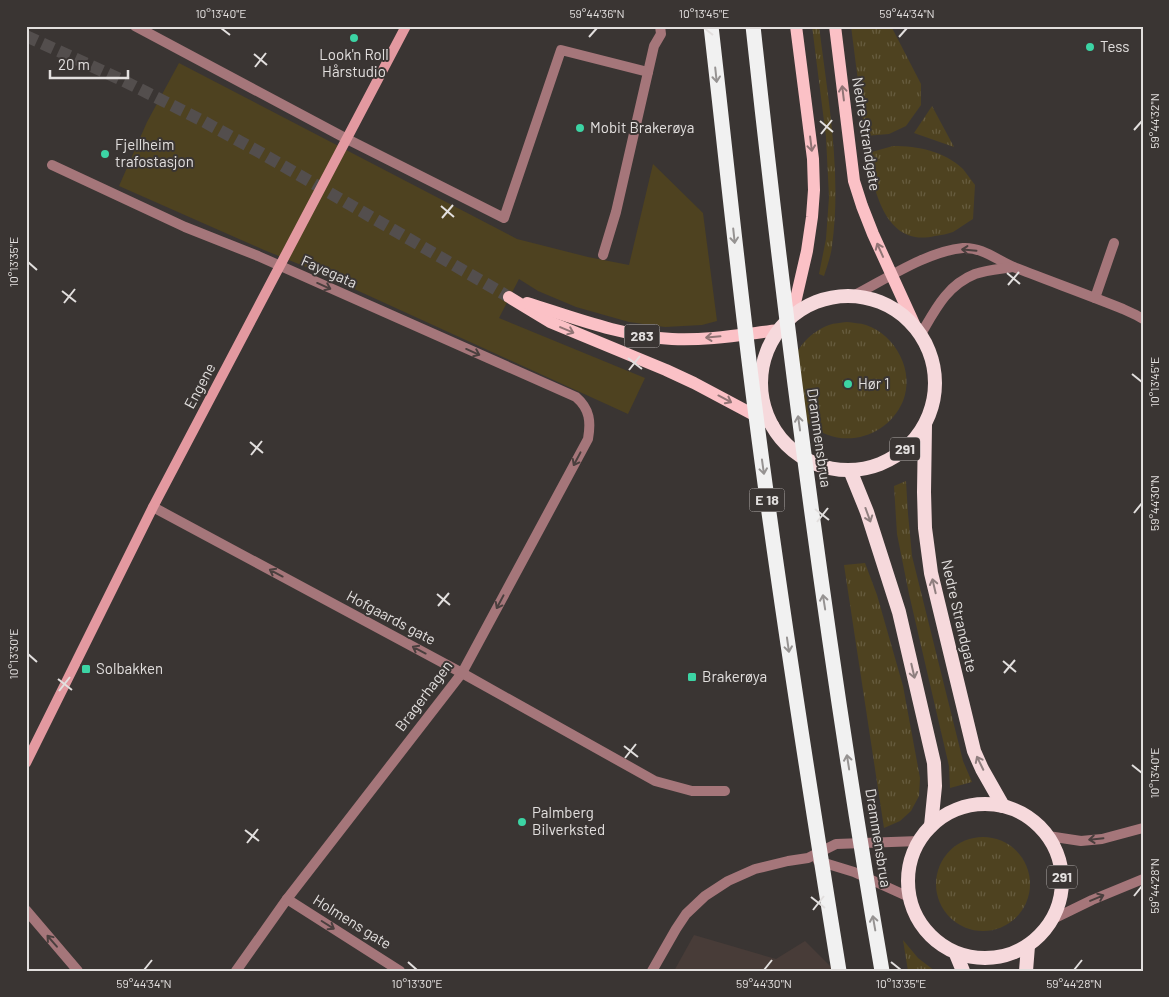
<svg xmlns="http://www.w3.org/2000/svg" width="1169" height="997" viewBox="0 0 1169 997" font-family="Barlow,sans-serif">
	<defs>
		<pattern id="grass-tufts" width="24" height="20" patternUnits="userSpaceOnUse" patternTransform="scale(1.25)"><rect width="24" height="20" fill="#4e4220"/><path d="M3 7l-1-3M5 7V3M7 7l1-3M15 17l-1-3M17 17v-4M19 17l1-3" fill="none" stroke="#675d40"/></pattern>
	</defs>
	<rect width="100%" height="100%" fill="#3a3533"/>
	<path fill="#483c38" d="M694,935L776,959L805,941L835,971H674Z"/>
	<g fill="url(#grass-tufts)">
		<path d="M812,26H819C828,99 842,173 832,246C831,256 827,266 824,276L819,274L826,239L829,197L826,137Z"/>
		<path d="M851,26H891L921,84V105L906,126L889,134L865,136Z"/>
		<path d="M932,106L954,147L914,133Z"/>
		<path d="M893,146C918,146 944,151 963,169C967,174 971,180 975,185L973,219C966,223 960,228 953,232C948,234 941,235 935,236C885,248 873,189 868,153Z"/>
		<path d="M847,322C853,323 860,323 866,325C896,335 915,372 903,401C887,439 839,451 808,423C804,419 801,402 799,395C797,388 790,372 792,366C795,348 812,331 829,325C834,323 841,323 847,322Z"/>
		<path d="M906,481L908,514L912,556L963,761L972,782L950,788L949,766L909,594L897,534L894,486Z"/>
		<path d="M865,563L877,595L903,686L920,778L919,796L911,811L900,821L884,828L844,565Z"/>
		<circle cx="983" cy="884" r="47"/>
		<path d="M903,940L918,958L935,971H908Z"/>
	</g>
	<path fill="#4e4220" d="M179,63L517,239L588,257L629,265L653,164L703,213L717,321L702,325L665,327L629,322L576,307L538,291L519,279L499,318L645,378L628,414L306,267L264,250L119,186L147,122Z"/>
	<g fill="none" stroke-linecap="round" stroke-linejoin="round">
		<path stroke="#534e4d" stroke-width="12" stroke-dasharray="12 6" stroke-linecap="butt" d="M26,36L124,81L201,120L261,153L509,297"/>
		<g stroke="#a5767a" stroke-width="10">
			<path d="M347,139L504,218L561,50L648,72"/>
			<path d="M603,255L616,212L654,46L661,34L660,26"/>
			<path d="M1095,298L1114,243"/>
		</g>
		<g stroke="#a5767a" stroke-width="10">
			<path d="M135,26L347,139"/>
			<path d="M52,165L185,227L258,256L576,397C590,409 591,422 588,439L462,673L287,899L236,971"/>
			<path d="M855,295C886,279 928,251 963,248C983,247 998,261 1016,268C1052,282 1088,295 1123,309L1136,315L1143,319"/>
			<path d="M921,334C935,310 947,285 975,274C987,270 1001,269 1013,267"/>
			<path d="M153,507L462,673L655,781L692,791H725"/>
			<path d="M287,899L400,971"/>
			<path d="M26,910L78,971"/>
		</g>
		<g stroke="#a5767a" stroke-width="10">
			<path d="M1048,836L1081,841L1102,839L1143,828"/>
			<path d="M818,861L854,872L909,897"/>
			<path d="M1053,919L1092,900L1143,879"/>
			<path d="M652,971L676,929L686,914L705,896L728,881L755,869L788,861L808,858L836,844L919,841"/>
		</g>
		<path stroke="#e399a0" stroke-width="10" d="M26,763L153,507L406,26"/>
		<g stroke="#fbc1c6" stroke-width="12">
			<path d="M835,26L854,181L862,206L873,234L915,326"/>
			<path d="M509,297L550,322L666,370L694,383L773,425"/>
			<path d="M527,303C575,318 621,336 672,339C706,341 745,334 779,330"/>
			<path d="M792,316L807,251L812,217L814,190L813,159L796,26"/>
		</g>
		<g stroke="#f6d9dc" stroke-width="14">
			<circle cx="848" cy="383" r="87"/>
			<path d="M925,425L924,492L925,528L931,573L974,751L982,769L1003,806"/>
			<path d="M850,470L867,512L899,612L934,763L935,786L931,826"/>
			<circle cx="985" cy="881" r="77"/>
			<path d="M956,954L963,971"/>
			<path d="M1026,971L1028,946"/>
		</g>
		<g stroke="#f1f1f1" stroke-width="15">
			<path d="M711,26C726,156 739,287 756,416C780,602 809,786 839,971"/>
			<path d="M753,26C787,342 828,658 882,971"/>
		</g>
	</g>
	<defs><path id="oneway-shaft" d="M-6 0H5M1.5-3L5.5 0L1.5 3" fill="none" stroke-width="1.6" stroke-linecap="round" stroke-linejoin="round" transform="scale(1.25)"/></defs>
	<g stroke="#969392">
		<use href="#oneway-shaft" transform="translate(716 75) rotate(84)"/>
		<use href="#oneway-shaft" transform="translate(734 236) rotate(84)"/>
		<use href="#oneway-shaft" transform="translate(799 423) rotate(-98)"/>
		<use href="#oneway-shaft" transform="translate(763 467) rotate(82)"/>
		<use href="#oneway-shaft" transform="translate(824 602) rotate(-99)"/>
		<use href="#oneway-shaft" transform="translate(788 645) rotate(82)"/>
		<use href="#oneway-shaft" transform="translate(848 762) rotate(-99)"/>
		<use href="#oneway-shaft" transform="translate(874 923) rotate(-100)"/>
	</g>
	<g stroke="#917475">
		<use href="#oneway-shaft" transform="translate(843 93) rotate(-97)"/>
		<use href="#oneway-shaft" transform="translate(811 144) rotate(83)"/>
		<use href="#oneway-shaft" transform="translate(880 250) rotate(-114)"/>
		<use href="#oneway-shaft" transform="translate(567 330) rotate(23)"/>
		<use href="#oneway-shaft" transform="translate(713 337) rotate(175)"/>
		<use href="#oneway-shaft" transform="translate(725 399) rotate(28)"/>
	</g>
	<g stroke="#4a3f3e">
		<use href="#oneway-shaft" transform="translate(969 250) rotate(-175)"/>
		<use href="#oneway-shaft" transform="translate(324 286) rotate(24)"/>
		<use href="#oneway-shaft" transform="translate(473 352) rotate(24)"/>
		<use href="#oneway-shaft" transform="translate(577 459) rotate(118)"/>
		<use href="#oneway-shaft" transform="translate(276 573) rotate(-152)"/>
		<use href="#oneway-shaft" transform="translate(500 602) rotate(118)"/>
		<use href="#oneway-shaft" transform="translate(419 650) rotate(-152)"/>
		<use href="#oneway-shaft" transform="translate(1096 839) rotate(174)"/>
		<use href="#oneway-shaft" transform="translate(1097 898) rotate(-23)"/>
		<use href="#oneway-shaft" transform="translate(328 925) rotate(32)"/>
		<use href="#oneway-shaft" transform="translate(52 941) rotate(-131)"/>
	</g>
	<g stroke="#8f7f7f">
		<use href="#oneway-shaft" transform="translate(868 515) rotate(70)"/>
		<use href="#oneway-shaft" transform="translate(934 586) rotate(-103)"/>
		<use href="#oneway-shaft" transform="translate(913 671) rotate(77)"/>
		<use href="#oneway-shaft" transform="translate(980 763) rotate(-116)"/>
	</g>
	<path fill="none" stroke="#e2dfde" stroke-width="2" d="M221,28L230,35M704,28L713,35M589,37L597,28M899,37L907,28M254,54L267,65M255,67L266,53M820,121L833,132M1134,130L1142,121M821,134L832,120M441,206L454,217M442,218L453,205M28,262L37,270M1007,273L1020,284M1008,285L1019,272M62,291L76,302M64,303L75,289M628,358L642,369M629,370L640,356M1132,374L1142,382M250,442L263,453M251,455L262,441M815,509L829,520M1134,513L1142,503M817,522L828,508M437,594L450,605M438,606L449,593M28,654L37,662M1003,661L1016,672M1004,673L1015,660M58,679L72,690M59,691L70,677M624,746L638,757M625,758L636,744M1132,765L1142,773M245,830L259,841M247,843L258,829M1134,896L1142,886M811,897L825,908M813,910L824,896M408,962L417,970M891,962L901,970M144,970L152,960M764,970L772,960M1074,970L1082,960"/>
	<g fill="#3cd4a4" stroke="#3a3533" stroke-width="2">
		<circle cx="354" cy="38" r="5"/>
		<circle cx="1090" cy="47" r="5"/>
		<circle cx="580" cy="128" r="5"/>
		<circle cx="105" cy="154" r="5"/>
		<circle cx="848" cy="384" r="5"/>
		<rect x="81" y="664" width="10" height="10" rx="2.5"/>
		<rect x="687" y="672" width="10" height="10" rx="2.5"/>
		<circle cx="522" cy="822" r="5"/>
	</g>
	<g text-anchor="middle" stroke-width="4" stroke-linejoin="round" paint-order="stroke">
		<g fill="#3a3533" stroke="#b0acab" stroke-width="1">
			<rect x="624.5" y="324.5" width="35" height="23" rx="4"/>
			<rect x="890" y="437.5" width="30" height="23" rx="4"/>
			<rect x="749.5" y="488.5" width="35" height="23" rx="4"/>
			<rect x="1047" y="865.5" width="30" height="23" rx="4"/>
		</g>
		<g font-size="14" font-weight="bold" fill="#e2dfde">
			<text x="642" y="341">283</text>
			<text x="905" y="454">291</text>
			<text x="767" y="505">E 18</text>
			<text x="1062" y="882">291</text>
		</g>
		<g font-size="15" fill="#e2dfde" stroke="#3a3533" text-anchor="start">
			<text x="1100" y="52">Tess</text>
			<text x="354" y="60" text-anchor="middle">Look'n Roll<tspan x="354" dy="17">Hårstudio</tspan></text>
			<text x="590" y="133">Mobit Brakerøya</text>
			<text x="115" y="150">Fjellheim<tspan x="115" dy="17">trafostasjon</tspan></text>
			<text x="858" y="389">Hør 1</text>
			<text x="96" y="674">Solbakken</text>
			<text x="702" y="682">Brakerøya</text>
			<text x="532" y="818">Palmberg<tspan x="532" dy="17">Bilverksted</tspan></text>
		</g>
		<g font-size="15" fill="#e2dfde" stroke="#3a3533">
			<text transform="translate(866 134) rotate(81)" y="5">Nedre Strandgate</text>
			<text transform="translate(329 272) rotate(24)" y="5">Fayegata</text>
			<text transform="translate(200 386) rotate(-62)" y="5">Engene</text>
			<text transform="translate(819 438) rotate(82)" y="5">Drammensbrua</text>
			<text transform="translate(959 616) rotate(77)" y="5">Nedre Strandgate</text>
			<text transform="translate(391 618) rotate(28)" y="5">Hofgaards gate</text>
			<text transform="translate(424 696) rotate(-53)" y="5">Bragerhagen</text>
			<text transform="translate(878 838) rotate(81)" y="5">Drammensbrua</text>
			<text transform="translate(352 922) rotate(32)" y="5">Holmens gate</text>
		</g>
	</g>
	<rect width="1169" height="997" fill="none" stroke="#3a3533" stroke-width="55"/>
	<path d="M50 70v8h78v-8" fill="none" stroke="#e2dfde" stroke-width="2.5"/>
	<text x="58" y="70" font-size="15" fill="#e2dfde" stroke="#3a3533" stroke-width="4" paint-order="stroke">20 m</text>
	<rect x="28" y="28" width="1114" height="942" fill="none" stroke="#e2dfde" stroke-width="2"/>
	<g font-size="12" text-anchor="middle" fill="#e2dfde">
		<text x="221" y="18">10°13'40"E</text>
		<text x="597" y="18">59°44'36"N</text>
		<text x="704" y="18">10°13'45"E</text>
		<text x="907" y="18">59°44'34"N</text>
		<text transform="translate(1155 121) rotate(-90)" y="4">59°44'32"N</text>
		<text transform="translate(14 262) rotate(-90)" y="4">10°13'35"E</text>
		<text transform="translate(1155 382) rotate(-90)" y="4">10°13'45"E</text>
		<text transform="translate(1155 503) rotate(-90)" y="4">59°44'30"N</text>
		<text transform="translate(14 654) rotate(-90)" y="4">10°13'30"E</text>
		<text transform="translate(1155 773) rotate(-90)" y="4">10°13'40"E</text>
		<text transform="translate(1155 886) rotate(-90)" y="4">59°44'28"N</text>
		<text x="144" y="988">59°44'34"N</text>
		<text x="417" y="988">10°13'30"E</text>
		<text x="764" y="988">59°44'30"N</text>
		<text x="901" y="988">10°13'35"E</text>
		<text x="1074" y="988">59°44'28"N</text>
	</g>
</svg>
